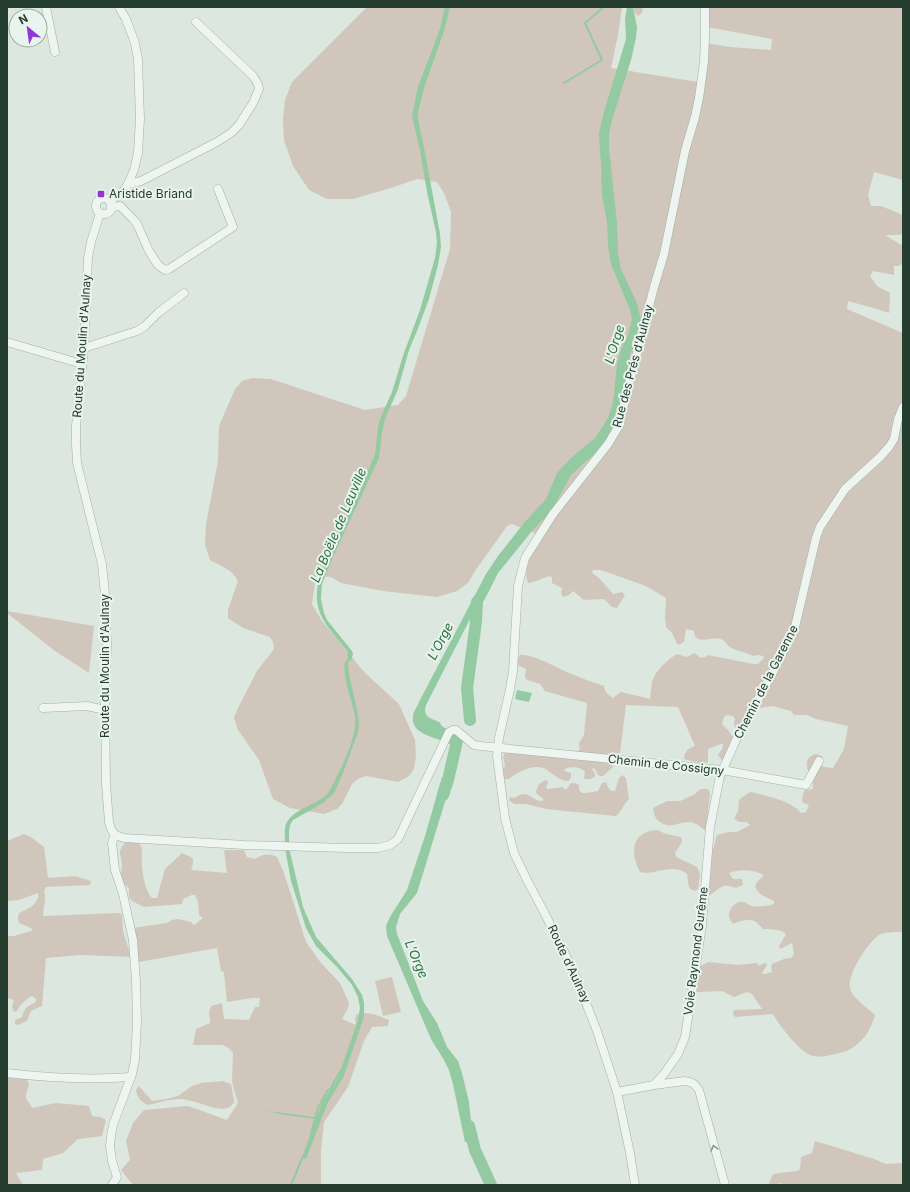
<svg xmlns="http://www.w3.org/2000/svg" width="910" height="1192" viewBox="0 0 910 1192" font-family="Inter,sans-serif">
	<rect width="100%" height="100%" fill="#dbe7df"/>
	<g fill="#d1c6bc">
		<path d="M367,7H622L618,35L611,68L704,83L707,43L729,47L771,50L772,39L707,27L706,7H903V180L874,172L868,195L871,206H881L903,215V234L899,235H885L903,246V263L899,266H894V275L873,271L870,276L877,286L890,293L889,313L870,307L848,301L847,309L903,333V932C897,932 887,932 881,934C869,940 847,974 850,988C852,998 868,1008 875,1015C872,1027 865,1039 855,1046C849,1052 834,1054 826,1056C820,1057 813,1057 808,1054C796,1047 779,1025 773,1014L735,1017L733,1014L734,1010L762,1009L752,994L747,992L734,997L722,991L697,992V971L699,967L708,962L738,965L757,963L759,966L764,963L767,964C766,968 763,970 762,974H765L772,972L771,967L772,964L784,959L791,958L794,954L792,943L780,949L779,946L786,934C780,929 770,929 763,929C761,927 759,924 756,922C749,918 740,921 733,924C732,922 729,919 729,916C728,910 734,903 740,902C745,901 747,905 752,906C758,907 768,906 774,904V901C766,897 759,896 755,886L757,882L764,875C753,869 741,869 729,873L733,879H742L743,885L736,888C722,882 719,889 709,896L708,894L710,860L717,835L728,832H737L750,825L747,822H740L734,819L738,811L739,800L748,793L752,792C768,797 790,800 801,813L806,812L809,805L802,802L803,794L805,790L813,789C813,787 813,785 813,783C811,775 800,761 813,755C816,754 819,755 822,756V766L824,767L833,768L844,749L848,726L816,719L807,715H794L791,711L772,706L760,708L753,707L737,731L735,728L734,722L735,719L733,716L726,715L723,719L722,724L729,731L733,738L726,756L722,760L718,755L722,749L723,744H721L708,749V762L703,764L684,759C685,751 687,749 695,746L678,707L626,705L620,753L616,764L603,776H600L598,775L596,771L594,768L592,769L595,774V777L590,779H585L584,777L585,772C581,767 571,766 565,769L564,771L571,773V777L569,781C560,781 554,775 547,770C535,762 518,772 509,779H505L501,776V772L505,766L503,757L505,753L508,751L577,752L580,749L579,743L584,735L587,703L545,691L540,684L527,680L525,677L526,669L519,666L517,661L520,655C535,654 554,667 569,673C581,678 592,682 604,686C605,692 608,695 613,698L621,692L650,699C651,693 651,687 652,682C655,671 667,660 677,654L687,657L694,653L701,658L705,657L708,655L753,664H758C760,661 762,661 764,658L763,656L758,655L753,656C746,652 735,651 730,647C726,644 725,640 720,639C712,637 702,643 695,637L694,631L686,629L684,642L678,645L672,633L666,627L665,618L666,598L646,586L601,570H593L592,573L598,577L613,594L622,592L625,595L617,608L612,607L604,599L584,600L573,591L569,595L563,597L561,593L562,588L552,583V578L550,576C542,578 536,582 528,583C522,569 534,548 540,535L512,524L507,526L475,571L468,583L457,591L437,597L383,591L341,583L331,577L316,576L312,604L322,621L365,673L399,704L415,740L416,756L414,769L408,777L398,782L366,776L358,779L352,784L342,804L337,809L324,814L290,808L273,799L259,760L238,730L234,718L238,708L257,671L274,649L273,642L270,637L243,628L228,618V610L238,581C233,570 221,566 210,560L205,545L206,524L218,461L219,426L235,389L242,381L253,378L271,379L365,410L398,405L406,396L450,249L451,212L444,193L437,182L417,179L391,188L353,199H327L309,190L293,166L284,140L283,120L285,100L292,82Z"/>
		<path d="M633,7H643L642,13L638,16L635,13Z"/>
		<path d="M7,611L94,626L89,673L55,651L7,613Z"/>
		<path d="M622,775L626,778L629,799C623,805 622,811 616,816L546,809L526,804H514L509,800L510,797L514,798C517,797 520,794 524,794C530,794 535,802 543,801V799L536,793C537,786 540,781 547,780L548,783L546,787L548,789L562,787L566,790L571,783H575L579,785V790L582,793H586L598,791L602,783L606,782L609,789L612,791H615L619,778Z"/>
		<path d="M701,789H708L710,793L708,812L713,819L707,832C702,828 697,823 690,822C679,821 670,830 660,822C655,819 654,814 653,808L667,801H680L695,794Z"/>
		<path d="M657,830L666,834L681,837L682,842L675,853L676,857L697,867L699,871L700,875L698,889L695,891L690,889L688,883L687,874C672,862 655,876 640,872C630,852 631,832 657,830Z"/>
		<path d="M24,834L31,837L44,847L48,878L75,876L91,881L90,885L46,887C43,892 45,893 45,898C45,904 43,910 43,916L118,913L122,914L123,931L131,957L81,955L46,958L42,1006L31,1011L27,1021L18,1025L15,1024V1020L22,1017C24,1009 27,1005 35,1003L36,999L32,996C27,998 19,1006 17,1011L14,1012L12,1007L14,1000L7,998V936H14L31,931L33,929L19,923C15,911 23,912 31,907C34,905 37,900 38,897V893L19,900L7,901V841Z"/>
		<path d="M127,841L138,842L142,848C141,862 142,887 152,898H157L165,869L182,853L189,856L193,859V864L191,870L227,873L224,850H244L247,857L255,859C263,854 269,853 277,857L284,873L306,942L321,963L340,983L349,1003L348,1008L342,1019L356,1025L355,1019L357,1014C368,1011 379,1016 389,1020L388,1026L372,1027L364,1041L348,1087L324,1122L321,1150V1185H133L121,1170L130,1160L126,1141L133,1123L144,1110L188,1106L227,1120L238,1103L232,1082L233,1053L230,1049L223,1045H193L196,1029L210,1023V1020L209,1013L211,1006L222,1003L224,1019L249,1020L255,1007H259L260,998H252L227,1002L224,972L221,971L217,948L139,962L132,928L167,923L172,920L178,919L191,922L194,925L203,918L199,915L198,902L195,895H192L183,899L182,904L144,907L132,901L129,897V889L121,880C121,875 121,871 122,866C122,854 115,853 127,841Z"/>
		<path d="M392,977L401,1012L383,1016L375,981Z"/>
		<path d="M7,1078L26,1079L29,1083C29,1088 26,1092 26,1096C26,1101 31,1104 32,1108L56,1103L89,1106L92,1116L100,1117L106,1120L102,1136L78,1139L63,1153L43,1159L42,1170L16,1173L23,1185H8L7,1183Z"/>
		<path d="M223,1081L231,1084L234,1101C233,1103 232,1105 231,1106C220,1115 193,1098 179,1099C169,1099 158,1103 148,1105C142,1103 137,1097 136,1090L139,1086L152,1101L166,1099L178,1096L192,1086L201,1083Z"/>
		<path d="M815,1141L874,1159L886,1164L903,1163V1185H781V1183L771,1185L769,1183L773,1174L797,1171L800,1169L801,1157L812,1153Z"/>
	</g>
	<g fill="#93caa1">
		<path d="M445,7H450L444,31L424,88L418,112V119L425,153L440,234L441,247L438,265L429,299L417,331L409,350L398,389L385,419L382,433L379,458L333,557L322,584L321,599L324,613L327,620L352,651L353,654L351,661L347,656L348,652C328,627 309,612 320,576L375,455L378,427L380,419L392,392L404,353L420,310L435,258L437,243L436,232L427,192L420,150L412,116L418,87L440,29Z"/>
		<path d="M627,7H633L637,27L636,38L631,60L612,120L609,133V148L617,223L618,253L621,269L637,303L641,320V327L637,343L632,350L630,354L629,370L617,422L602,447L571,475L552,510L532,531L498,573L487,595L478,611L470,619L426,705C422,718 431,718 441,723L440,724L448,732L443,741C432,737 411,733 413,717C413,712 417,707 419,702L486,574L498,556L524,523L546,499L557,473L572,457L596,437L608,418L612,406L614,394L617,363L621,349L628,335L632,319L630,310L611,264L608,245L607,222L602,196L601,173L602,174L600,151L599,133L604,112L626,39L625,19Z"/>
		<path d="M345,661L348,665L349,674L358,715L359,723L358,732L343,773L334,793L323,803L293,820L290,825L289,831V843H285C285,837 284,829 286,824C293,808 319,805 329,792C339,772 358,738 355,716C352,698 342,679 345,661Z"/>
		<path d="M517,690L532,693L529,702L515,699Z"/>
		<path d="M442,777L451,782L417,893L400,914L396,927L397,934L423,1001L437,1023L447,1047L458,1061L462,1073L469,1102L473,1141L465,1142L453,1084L449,1070L444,1060L431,1039L387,936L386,926L390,917L407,890L425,836Z"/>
		<path d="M285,848H289L303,907L316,937L352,979L362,995L364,1003V1017L343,1078L328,1102L306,1159H305L302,1157L303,1155L316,1119L285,1115L132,1081L268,1111L313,1117L317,1116L323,1100L336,1082L340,1072L358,1020L360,1008L358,997L352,985L337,967L316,946L306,928L291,881Z"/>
	</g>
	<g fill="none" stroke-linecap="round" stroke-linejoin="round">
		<g stroke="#93caa1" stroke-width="2">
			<path d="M564,83L602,60L585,23L604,7"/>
			<path d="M346,665L350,656"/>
			<path d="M311,1133L318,1108L327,1091L331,1088L335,1080L341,1070"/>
			<path d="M291,1185L303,1156"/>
		</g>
		<g stroke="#93caa1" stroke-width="12">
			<path d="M470,720L467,688L476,622L477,602"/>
			<path d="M436,730L457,741L448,780L443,795"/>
			<path d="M469,1126L475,1150L491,1185"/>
		</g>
		<defs>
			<g id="minor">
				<path d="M46,7L55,52"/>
				<path d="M128,184L141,181L217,142L231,133L239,125L253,103L259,89L258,84L253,76L196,22"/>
				<circle cx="104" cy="206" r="8"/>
				<path d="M109,201L122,193L128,184L134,170L138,153L140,119L138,59L135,43L126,19L119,7"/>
				<path d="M111,207L120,206L133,219L137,224L149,251L158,265L165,270L169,269L233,227L218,189"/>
				<path d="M100,213L91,242L88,258L84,348L76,426V444L77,463L102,564L105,594L107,646L105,701L106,784L109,822L111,829L115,835L124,838L245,845L347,848H378L390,845L398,839L449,732L453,730H456L474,745L481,746L722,770L806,785L819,761"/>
				<path d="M7,342L82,364"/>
				<path d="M84,348L137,331L145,326L158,313L184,293"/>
				<path d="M43,708L87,706L105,710"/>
				<path d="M7,1073C48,1078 90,1080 131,1077"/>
				<path d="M654,1085L685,1081C692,1082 695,1084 699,1090L725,1185"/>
				<path d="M617,1092L654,1085L664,1074L678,1054L685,1037L702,925L710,827L720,776L736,740L774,670L795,627L816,538L820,527L845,489L880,457L889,447L894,439L898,419L903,407"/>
				<path d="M112,1185L117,1177L112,1161L110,1146L111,1136L113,1125L132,1074L135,1060L137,1022L136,981L133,940L123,894L115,870L112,843L115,835"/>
				<path d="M635,1185L630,1153L617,1092L597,1031L573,970L545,914L527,880L514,853L505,818L497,756L499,738L510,689L513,671L518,586L525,558L553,514L608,444L620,424L621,418L629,384L654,287L664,254L685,151L695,117L699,98L704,62L705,38V7"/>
			</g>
		</defs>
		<use href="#minor" stroke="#a0b1a6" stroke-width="9"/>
		<use href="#minor" stroke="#eef5f1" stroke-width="8"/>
	</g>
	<defs><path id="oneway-chevron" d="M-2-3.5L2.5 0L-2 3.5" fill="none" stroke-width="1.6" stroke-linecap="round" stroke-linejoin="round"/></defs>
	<use stroke="#899990" href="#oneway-chevron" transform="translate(714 1148) rotate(-106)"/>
	<rect fill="#9436d5" stroke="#eaf4ee" stroke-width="1.5" x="97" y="190" width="8" height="8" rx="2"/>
	<g text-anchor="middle" stroke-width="4" stroke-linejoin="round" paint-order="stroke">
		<g font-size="12" fill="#243d2e" stroke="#eaf4ee" text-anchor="start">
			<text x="109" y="198">Aristide Briand</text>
		</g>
		<g font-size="12" fill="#243d2e" stroke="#eaf4ee">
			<text transform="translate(82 346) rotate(-86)" y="4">Route du Moulin d'Aulnay</text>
			<text transform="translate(633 366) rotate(-75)" y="4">Rue des Prés d'Aulnay</text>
			<text transform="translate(105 666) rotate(-90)" y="4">Route du Moulin d'Aulnay</text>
			<text transform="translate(766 682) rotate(-63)" y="4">Chemin de la Garenne</text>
			<text transform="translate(666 765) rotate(6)" y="4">Chemin de Cossigny</text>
			<text transform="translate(696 951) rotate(-83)" y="4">Voie Raymond Gurême</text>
			<text transform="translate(569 964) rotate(65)" y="4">Route d'Aulnay</text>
		</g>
		<g font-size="13" font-style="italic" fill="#2d7341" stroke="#eaf4ee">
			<text transform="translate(614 344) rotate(-73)" y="5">L'Orge</text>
			<text transform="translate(338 525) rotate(-67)" y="5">La Boële de Leuville</text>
			<text transform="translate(440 641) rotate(-62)" y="5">L'Orge</text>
			<text transform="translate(417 959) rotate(67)" y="5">L'Orge</text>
		</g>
	</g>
	<rect width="910" height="1192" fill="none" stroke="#243d2e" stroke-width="16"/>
	<g transform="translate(28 28) rotate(331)"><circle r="19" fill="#eaf4ee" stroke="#9baba1"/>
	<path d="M0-3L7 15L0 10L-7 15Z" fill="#9436d5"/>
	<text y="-6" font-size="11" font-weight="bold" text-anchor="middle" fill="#243d2e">N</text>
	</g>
</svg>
